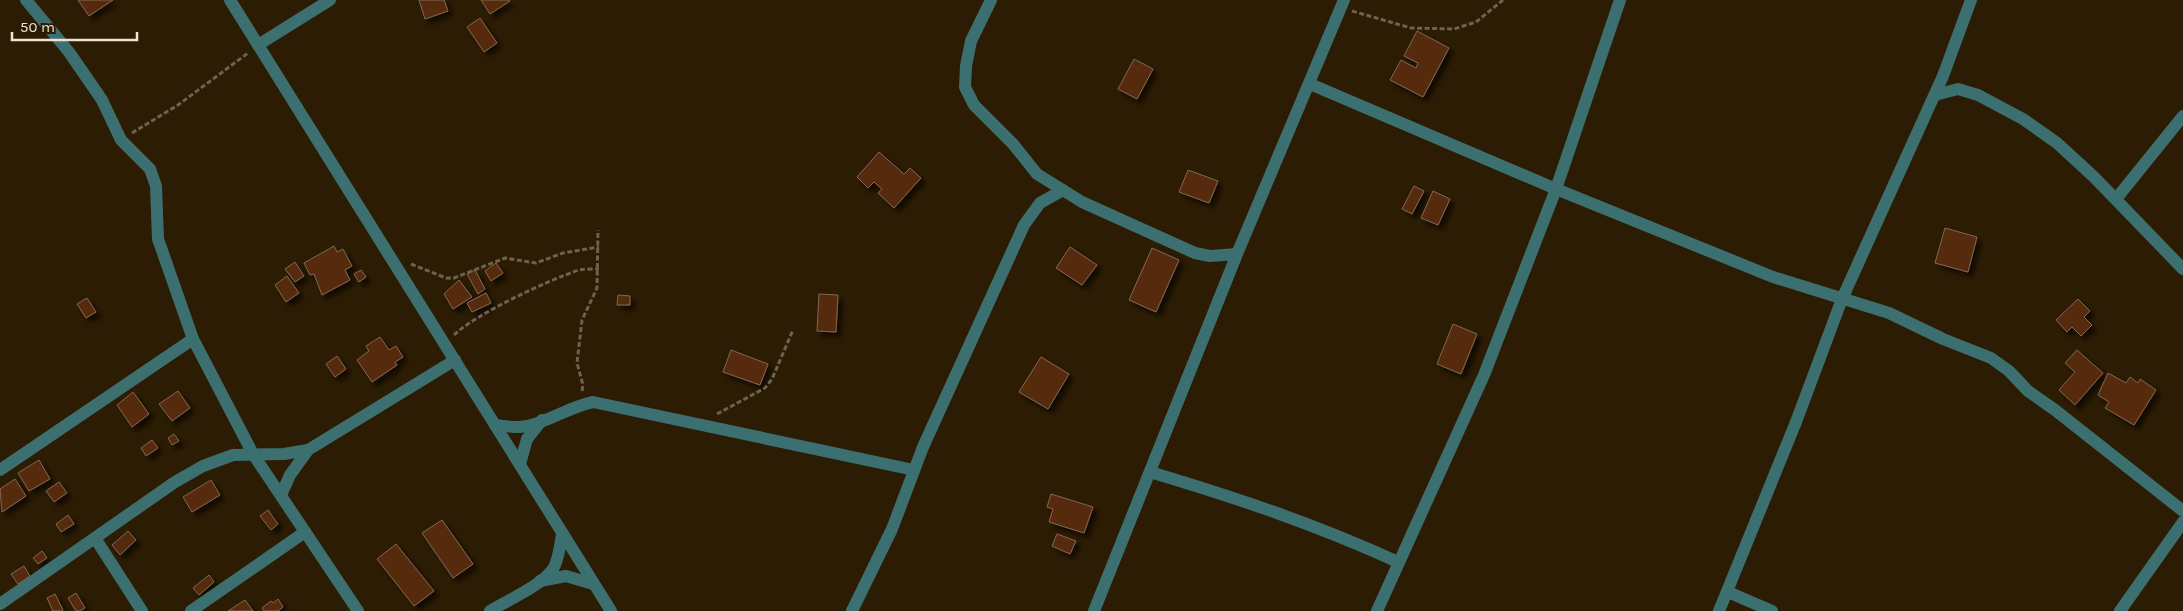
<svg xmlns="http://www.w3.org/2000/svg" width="2183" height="611" viewBox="0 0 2183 611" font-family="Karla,sans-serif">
	<defs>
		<filter id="shadow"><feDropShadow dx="4.5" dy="4.5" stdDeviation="2.5" flood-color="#0009"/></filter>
	</defs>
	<rect width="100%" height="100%" fill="#2c1c03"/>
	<g fill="#562b0d" stroke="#836654" filter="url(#shadow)">
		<path d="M78,0H113L89,16Z"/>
		<path d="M419,0H444L448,11L425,19Z"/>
		<path d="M481,0H509L510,1L490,14Z"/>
		<path d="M480,18L497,43L484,52L467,27Z"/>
		<path d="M1417,31L1449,48L1423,97L1390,80L1401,60L1416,68L1418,63L1404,56Z"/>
		<path d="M1134,59L1153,69L1137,99L1118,89Z"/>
		<path d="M879,152L904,174L910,168L921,178L894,208L878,193L882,189L874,182L868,188L857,177Z"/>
		<path d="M1188,170L1218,181L1209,203L1179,192Z"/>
		<path d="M1414,186L1424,191L1412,214L1402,209Z"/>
		<path d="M1433,191L1450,199L1438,225L1421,218Z"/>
		<path d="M1945,228L1977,237L1968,272L1935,263Z"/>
		<path d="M334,246L337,252L343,249L352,266L345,270L350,280L322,295L314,274L310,275L304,263Z"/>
		<path d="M1070,247L1097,265L1082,285L1056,268Z"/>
		<path d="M1152,248L1179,260L1156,312L1129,300Z"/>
		<path d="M295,262L304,276L295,282L285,269Z"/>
		<path d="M496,263L503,273L491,281L485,271Z"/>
		<path d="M361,270L366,277L359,282L354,274Z"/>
		<path d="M475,270L485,289L478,294L467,274Z"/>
		<path d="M287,276L299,293L286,302L275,285Z"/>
		<path d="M459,280L472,297L453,309L444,294Z"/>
		<path d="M486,293L491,303L472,312L467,303Z"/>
		<path d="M819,294L838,295L836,332L817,331Z"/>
		<path d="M618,295L630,296V305H617Z"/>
		<path d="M87,298L96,312L86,318L77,304Z"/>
		<path d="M2078,299L2090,311L2084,317L2092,325L2081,336L2072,327L2067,332L2056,320Z"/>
		<path d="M1453,324L1477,334L1461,374L1437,364Z"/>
		<path d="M380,337L389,350L396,346L403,357L395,362L397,365L372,382L357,360L369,351L366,346Z"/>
		<path d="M731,350L768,364L760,385L723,372Z"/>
		<path d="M2077,350L2103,373L2075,405L2059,390L2075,372L2065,363Z"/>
		<path d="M337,356L346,369L335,377L326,364Z"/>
		<path d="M1041,357L1069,374L1048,409L1019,392Z"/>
		<path d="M2108,373L2126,383L2130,377L2138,383L2140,379L2156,390L2134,425L2105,408L2109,402L2098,395Z"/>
		<path d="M178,391L190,408L172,421L159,404Z"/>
		<path d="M133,392L149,414L132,427L117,405Z"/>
		<path d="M174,434L179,441L172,445L168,438Z"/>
		<path d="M152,440L158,448L146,456L141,448Z"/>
		<path d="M39,460L50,479L29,491L18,473Z"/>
		<path d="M15,479L26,496L2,512L0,489Z"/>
		<path d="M211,480L220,495L192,512L183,497Z"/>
		<path d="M59,482L67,493L54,502L46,491Z"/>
		<path d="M1051,494L1093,507L1084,533L1049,522L1053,509L1047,507Z"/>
		<path d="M268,510L278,524L271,530L260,516Z"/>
		<path d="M68,515L74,524L61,532L56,524Z"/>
		<path d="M442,520L473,564L453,578L422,533Z"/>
		<path d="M128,531L136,540L120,555L112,545Z"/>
		<path d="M1057,534L1076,541L1070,554L1052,546Z"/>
		<path d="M396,544L434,591L414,606L377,559Z"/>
		<path d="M42,551L47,558L38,564L33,558Z"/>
		<path d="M24,566L30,576L18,584L11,574Z"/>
		<path d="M209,575L214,582L199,595L193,588Z"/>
		<path d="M76,593L85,608L80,611H76L68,598Z"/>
		<path d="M55,594L63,610L61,611H53L47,598Z"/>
		<path d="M278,599L283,607L278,611H264L262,608L271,601L273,603Z"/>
		<path d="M245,600L253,611H228Z"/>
	</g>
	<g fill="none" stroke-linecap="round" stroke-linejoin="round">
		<g stroke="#6f614b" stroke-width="3" stroke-dasharray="5 2.5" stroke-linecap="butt">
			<path d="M1352,11L1411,28L1454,29L1476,22L1503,0"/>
			<path d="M132,133L178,105L248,53"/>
			<path d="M411,264L446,278H454L505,258L536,263L563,253L599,247"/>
			<path d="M454,335C477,313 549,280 579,270C585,269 593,269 599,269"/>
			<path d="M582,391L583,385L577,363L582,320L597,288L598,230"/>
			<path d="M717,414L765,388L772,379L793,330"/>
		</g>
		<g stroke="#3c7070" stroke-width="12">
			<path d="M26,0L69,52L102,100L121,140L150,169L156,186L158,239L193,339L253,454L358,611"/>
			<path d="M230,0L611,611"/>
			<path d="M991,0L971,41L966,66L965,87L974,105L1013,144L1037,174L1082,202L1195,253L1210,256L1237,254"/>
			<path d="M258,45L330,0"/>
			<path d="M1310,84L1556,189L1773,277L1889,313L1943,339L1991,358L2009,371L2028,391L2055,410L2183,511"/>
			<path d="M1935,95L1958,89L1978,95L2023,119L2057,143L2094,177L2183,269"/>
			<path d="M2116,199L2183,116"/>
			<path d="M495,425C503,426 511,427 519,427C544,425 568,407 593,402L914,470"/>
			<path d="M520,464L527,439L542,420"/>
			<path d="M0,470L193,339"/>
			<path d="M1150,472C1237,498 1315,524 1398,562"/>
			<path d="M281,495L290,475L308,450"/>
			<path d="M95,538L142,611"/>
			<path d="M540,581L566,576L593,584"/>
			<path d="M1728,592L1772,611"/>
			<path d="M0,604L175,482L203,466L233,455L284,454L308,450L455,360"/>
			<path d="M191,611L305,532"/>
			<path d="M490,611C508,600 541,586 553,569C559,559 560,546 562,534"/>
			<path d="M852,611L892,529L923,447L1024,225L1040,203L1063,190"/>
			<path d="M1094,611L1237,254L1344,0"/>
			<path d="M1377,611L1484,375L1556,189L1620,0"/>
			<path d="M1719,611L1796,422L1842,299L1943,76L1971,0"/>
			<path d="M2120,611L2183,522"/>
		</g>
	</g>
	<path d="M12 32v8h125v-8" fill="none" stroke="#eee4d5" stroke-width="2.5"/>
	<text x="20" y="32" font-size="15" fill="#eee4d5" stroke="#2c1c03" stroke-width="4" paint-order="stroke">50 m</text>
</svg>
